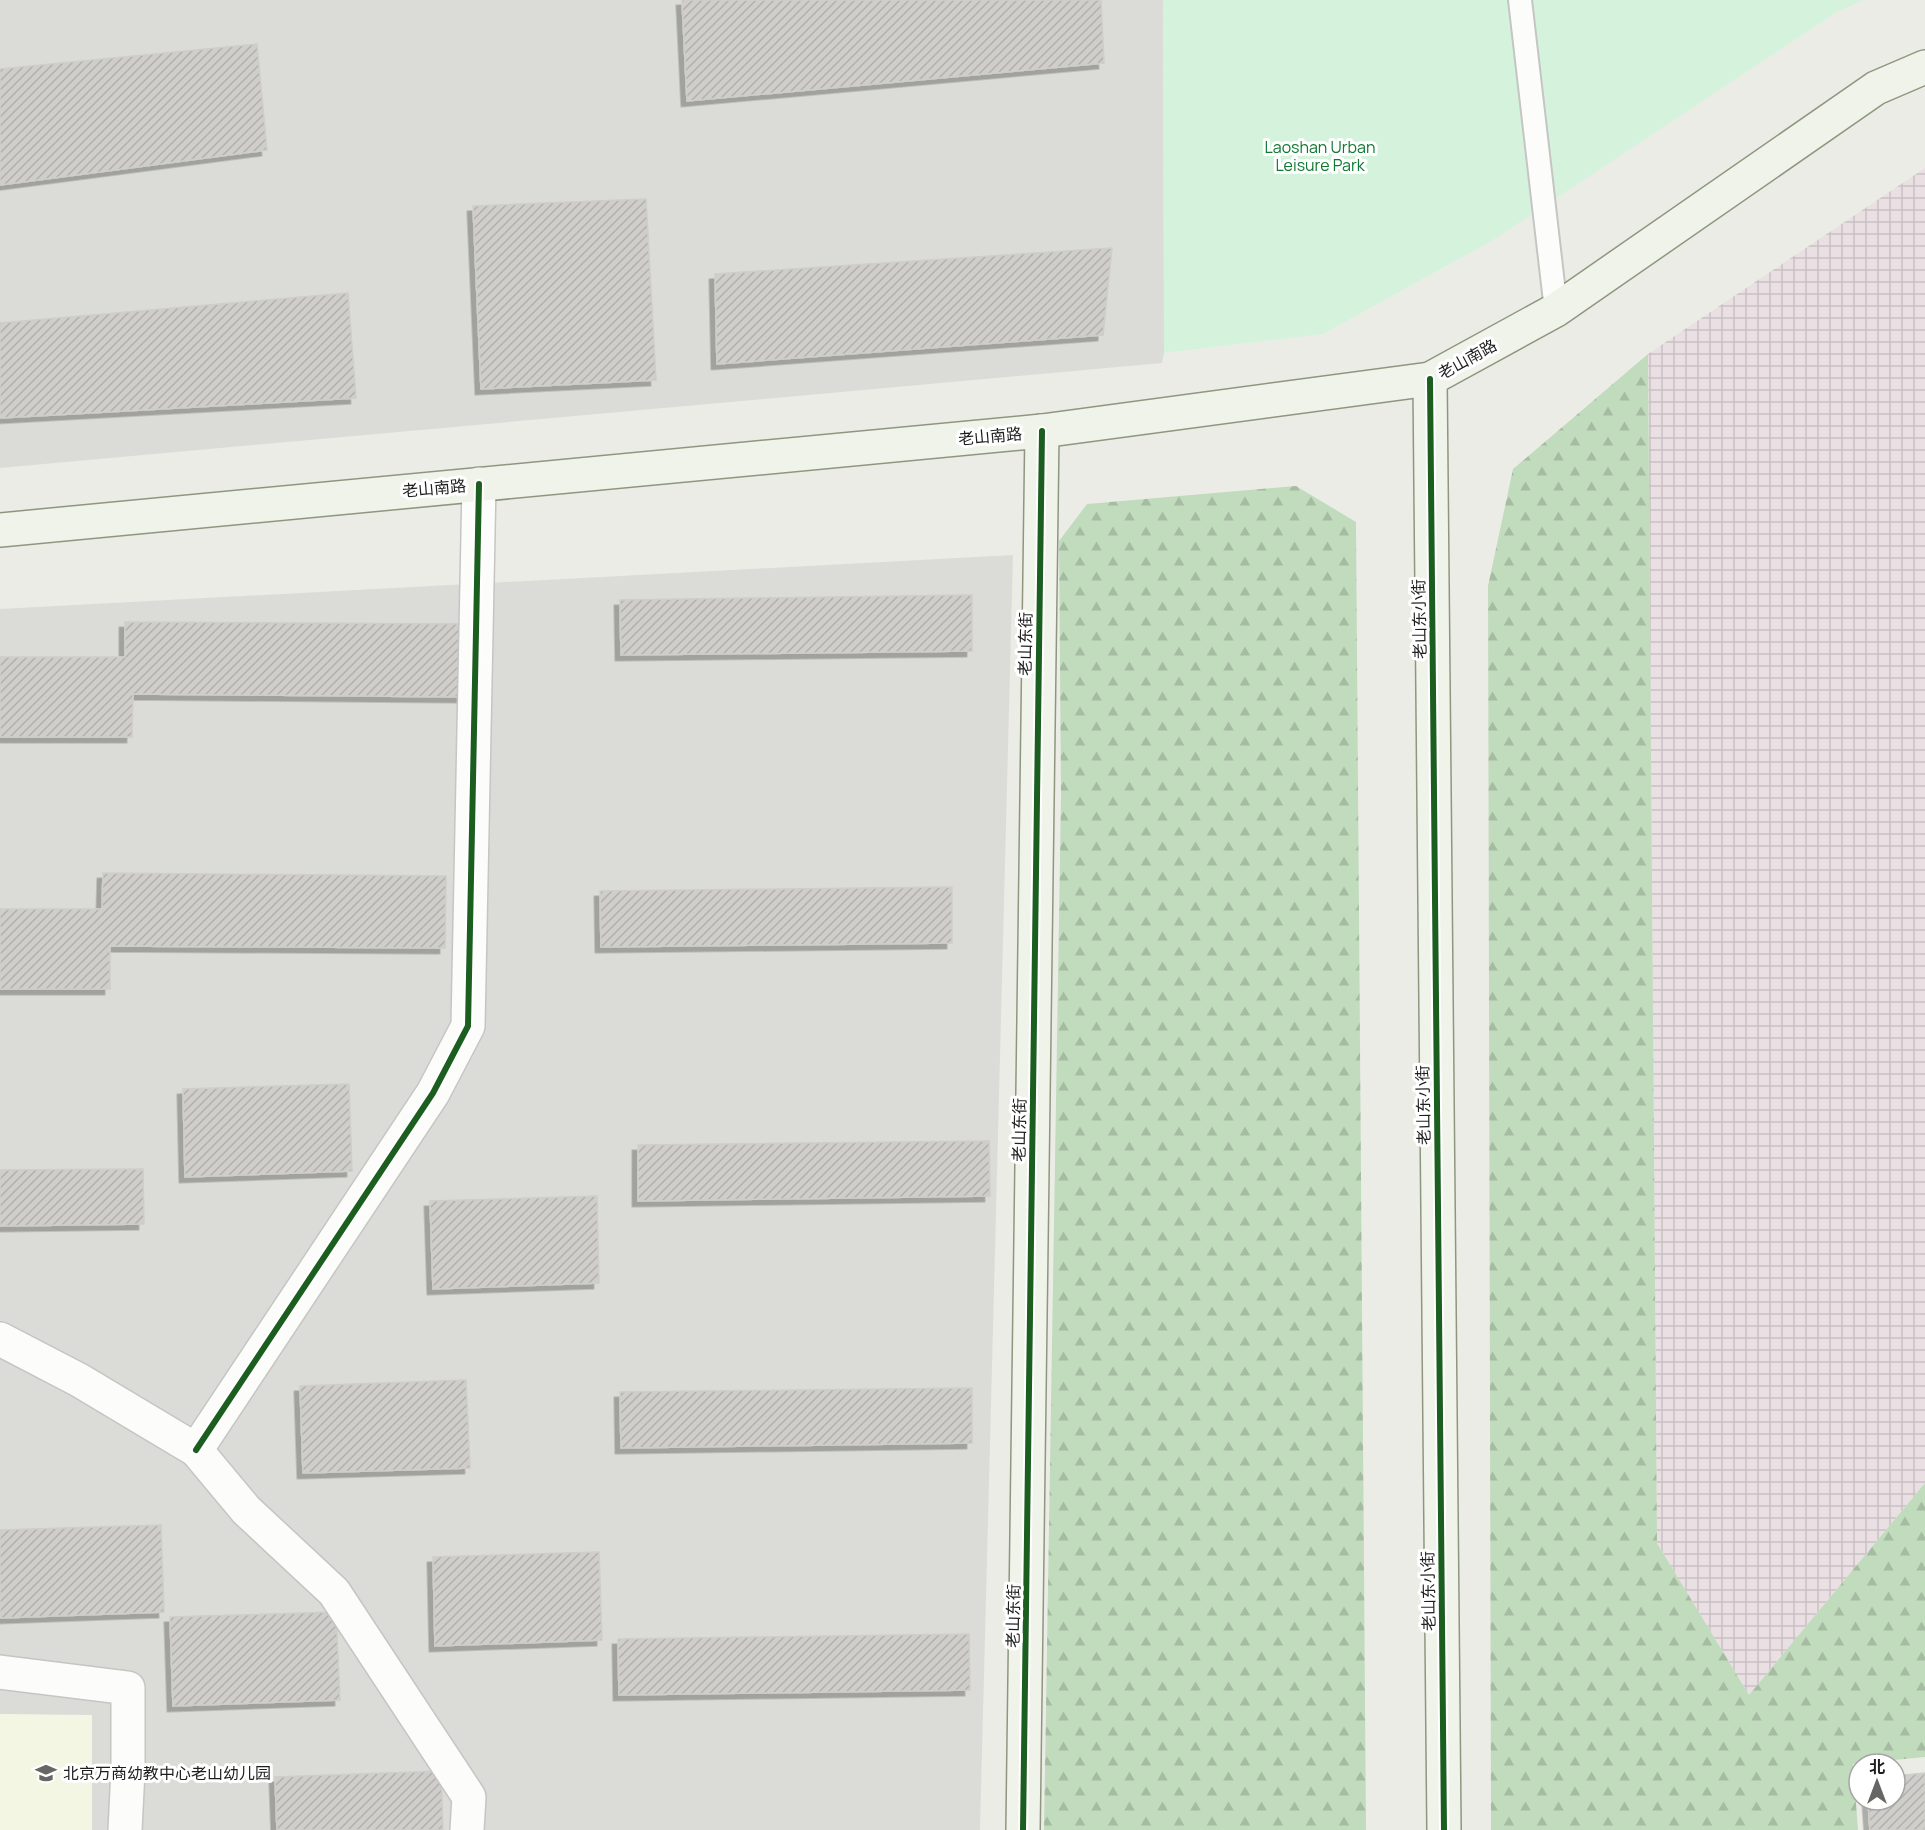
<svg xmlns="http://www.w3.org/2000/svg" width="1925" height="1830" viewBox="0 0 1925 1830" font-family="Manrope,'Noto Sans SC',sans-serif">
	<defs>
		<pattern id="industrial-grid" width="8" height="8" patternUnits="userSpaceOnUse" patternTransform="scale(1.5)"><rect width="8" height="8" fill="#eae0e3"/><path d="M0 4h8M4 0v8" fill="none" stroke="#c8c0c2"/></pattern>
		<pattern id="forest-firs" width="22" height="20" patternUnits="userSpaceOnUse" patternTransform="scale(1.5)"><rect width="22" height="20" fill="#c1dbbd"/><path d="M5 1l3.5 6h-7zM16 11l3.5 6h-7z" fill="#a5bca2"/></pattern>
		<pattern id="building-hatch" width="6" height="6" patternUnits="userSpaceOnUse" patternTransform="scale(1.5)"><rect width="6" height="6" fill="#cfceca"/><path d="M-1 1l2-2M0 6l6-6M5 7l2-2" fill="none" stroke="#b1b0ad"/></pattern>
		<filter id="shadow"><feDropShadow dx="-5.5" dy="5.5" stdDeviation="0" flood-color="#0004"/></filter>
	</defs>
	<rect width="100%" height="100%" fill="#ecece7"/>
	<g fill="#dbdbd8">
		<path d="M0,0H1163L1164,353L1162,363L0,468Z"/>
		<path d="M1013,555L980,1830H92V1716L0,1714V609Z"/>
	</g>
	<path fill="url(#industrial-grid)" d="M1925,168V1483L1749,1695L1657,1543L1648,354Z"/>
	<path fill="#f2f6e2" d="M0,1714L92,1715V1830H0Z"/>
	<g fill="url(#forest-firs)">
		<path d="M1648,354L1657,1543L1749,1695L1925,1483V1757L1853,1764L1858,1830H1491L1488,586L1513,469Z"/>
		<path d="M1296,486L1356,522L1366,1830H1044L1061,797L1059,541L1087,504Z"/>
	</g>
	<path fill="#d5f3dc" d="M1163,0H1864L1837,12L1493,240L1323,334L1164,353Z"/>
	<g fill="url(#building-hatch)" stroke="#cfcec8" stroke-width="1.5" filter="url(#shadow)">
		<path d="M682,0H1101L1104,63L687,101Z"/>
		<path d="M257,44L267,150L0,185V69Z"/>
		<path d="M646,199L656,380L481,389L473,206Z"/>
		<path d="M1112,248L1103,335L717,364L715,274Z"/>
		<path d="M348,293L356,398L0,418V323Z"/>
		<path d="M972,595V651L621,655L620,600Z"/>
		<path d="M125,622L468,624V697L133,694L132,737H0V657H125Z"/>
		<path d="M103,873L446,876L445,948L110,946V989H0V909H102Z"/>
		<path d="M952,887V943L601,947L600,891Z"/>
		<path d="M349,1084L352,1171L185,1177L183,1089Z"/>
		<path d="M989,1141L990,1196L638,1201V1145Z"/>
		<path d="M143,1169L144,1224L0,1226V1170Z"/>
		<path d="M597,1196L599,1283L433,1289L430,1201Z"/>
		<path d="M466,1380L470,1468L303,1473L300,1386Z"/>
		<path d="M972,1388V1443L621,1448L620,1392Z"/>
		<path d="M161,1525L164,1612L0,1618V1530Z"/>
		<path d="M599,1552L602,1640L435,1646L433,1557Z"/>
		<path d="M336,1612L340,1700L173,1706L170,1617Z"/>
		<path d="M969,1634L970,1690L619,1695L618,1639Z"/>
		<path d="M441,1771L443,1830H277L275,1777Z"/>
		<path d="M1925,1773V1830H1870L1868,1800H1895V1776Z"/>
	</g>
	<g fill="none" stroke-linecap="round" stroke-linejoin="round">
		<defs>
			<path id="lane" d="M1520,0L1556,310"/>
			<g id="street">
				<path d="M0,1339L79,1380L196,1450L246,1510L334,1592L469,1797L467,1830"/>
				<path d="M196,1450L433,1093L468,1026L479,484"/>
				<path d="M0,1672L128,1688V1770L125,1830"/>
			</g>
			<g id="secondary">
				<path d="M1430,379L1444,1830"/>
				<path d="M0,530L1042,431L1430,379L1556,310L1876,88L1925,67"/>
				<path d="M1023,1830L1042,431"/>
			</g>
		</defs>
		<use href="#lane" stroke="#c5c5c3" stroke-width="26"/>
		<use href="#street" stroke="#c5c5c3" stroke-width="36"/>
		<use href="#secondary" stroke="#8f967f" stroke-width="36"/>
		<use href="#lane" stroke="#fcfcfb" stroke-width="22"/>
		<use href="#street" stroke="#fcfcfb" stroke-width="33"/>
		<use href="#secondary" stroke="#f0f3ea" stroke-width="33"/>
		<defs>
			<g id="cycleway">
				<path d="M1430,379L1444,1830"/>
				<path d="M196,1450L433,1093L468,1026L479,484"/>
				<path d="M1023,1830L1042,431"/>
			</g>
		</defs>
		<use href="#cycleway" stroke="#fff" stroke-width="10"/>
		<use href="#cycleway" stroke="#1b5e20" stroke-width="6"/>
	</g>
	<defs>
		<symbol id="school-bare" viewBox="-9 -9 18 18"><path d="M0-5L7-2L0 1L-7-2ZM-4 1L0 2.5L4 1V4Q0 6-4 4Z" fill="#666664" stroke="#fff" stroke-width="2.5" paint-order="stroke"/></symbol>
	</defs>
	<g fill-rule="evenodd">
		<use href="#school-bare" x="31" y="1758" width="30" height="30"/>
	</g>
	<g text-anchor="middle" stroke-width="6" stroke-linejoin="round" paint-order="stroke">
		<g font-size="16" fill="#0f7931" stroke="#fff">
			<text x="1320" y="153">Laoshan Urban<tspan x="1320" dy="18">Leisure Park</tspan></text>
		</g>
		<g font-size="16" fill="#1e1e1e" stroke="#fff">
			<text transform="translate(1467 359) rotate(-29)" y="6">老山南路</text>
			<text transform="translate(990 436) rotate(-5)" y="6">老山南路</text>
			<text transform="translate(434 488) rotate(-5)" y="6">老山南路</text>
			<text transform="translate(1419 619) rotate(-91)" y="6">老山东小街</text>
			<text transform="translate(1025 644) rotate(-89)" y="6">老山东街</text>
			<text transform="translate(1423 1105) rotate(-91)" y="6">老山东小街</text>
			<text transform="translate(1019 1130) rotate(-89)" y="6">老山东街</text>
			<text transform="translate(1428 1591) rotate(-91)" y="6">老山东小街</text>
			<text transform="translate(1013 1616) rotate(-89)" y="6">老山东街</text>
		</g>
		<g font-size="16" fill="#1e1e1e" stroke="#fff" text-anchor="start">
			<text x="63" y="1779">北京万商幼教中心老山幼儿园</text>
		</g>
	</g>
	<g transform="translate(1877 1782)"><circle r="28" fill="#ffffff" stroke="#a5a5a5" stroke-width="1.5"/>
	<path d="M0-4.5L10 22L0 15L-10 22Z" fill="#666664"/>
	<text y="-9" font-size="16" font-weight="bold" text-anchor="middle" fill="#1e1e1e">北</text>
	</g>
</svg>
